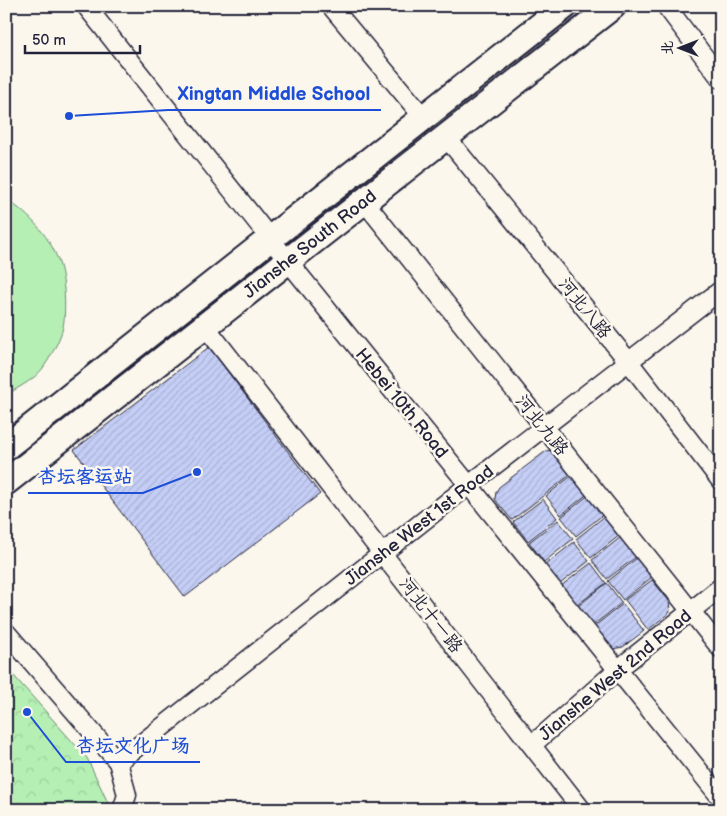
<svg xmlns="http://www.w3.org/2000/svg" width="727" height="816" viewBox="0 0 727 816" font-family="'Balsamiq Sans','LXGW WenKai TC',sans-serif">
	<defs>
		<pattern id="park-crowns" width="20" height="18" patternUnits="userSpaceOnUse" patternTransform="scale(1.25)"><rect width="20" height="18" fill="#b5efb3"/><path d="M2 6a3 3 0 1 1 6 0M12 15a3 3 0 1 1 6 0" fill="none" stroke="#9bcd9b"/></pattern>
		<pattern id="building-hatch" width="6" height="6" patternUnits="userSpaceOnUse" patternTransform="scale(1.25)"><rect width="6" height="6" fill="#c5cef6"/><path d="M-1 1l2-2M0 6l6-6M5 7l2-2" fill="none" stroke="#a9b1d4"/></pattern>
	</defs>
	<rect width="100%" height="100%" fill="#fbf7ec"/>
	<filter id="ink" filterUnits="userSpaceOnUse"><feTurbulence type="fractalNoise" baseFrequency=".02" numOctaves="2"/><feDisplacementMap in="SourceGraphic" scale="10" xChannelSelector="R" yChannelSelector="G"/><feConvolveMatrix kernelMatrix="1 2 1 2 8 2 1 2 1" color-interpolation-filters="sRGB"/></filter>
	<g filter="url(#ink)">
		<path fill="url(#park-crowns)" stroke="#6c8877" d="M6,667L87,758L110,807L109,810H6Z"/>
		<path fill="#b5efb3" stroke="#6c8877" d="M6,199C30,215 52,238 60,266C65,281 67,320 61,334C57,345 50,358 43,368C34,380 19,387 6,395Z"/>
		<g fill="url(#building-hatch)" stroke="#22223b">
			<path d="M209,347L320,494L185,597L74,450Z"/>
			<path d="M554,450L574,472L512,520L497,502L495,499L496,492L499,487L546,451Z"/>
			<path d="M575,473L590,492L561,515L546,496Z"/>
			<path d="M590,494L605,513L576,536L561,517Z"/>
			<path d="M543,499L557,518L528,541L513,522Z"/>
			<path d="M605,516L620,535L591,558L576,539Z"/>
			<path d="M558,520L573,539L544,562L529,542Z"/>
			<path d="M621,537L636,557L607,579L592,560Z"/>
			<path d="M574,542L589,561L560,584L545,565Z"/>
			<path d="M637,558L652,577L623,600L608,581Z"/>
			<path d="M591,563L606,583L577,605L561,586Z"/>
			<path d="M652,580L669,601L670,612L648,630L625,600Z"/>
			<path d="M607,583L622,603L593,625L578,606Z"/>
			<path d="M623,604L644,631L623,647L612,649L593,627Z"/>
		</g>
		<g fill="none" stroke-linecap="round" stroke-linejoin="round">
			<defs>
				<g id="minor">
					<path d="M86,6L288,261L721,798"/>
					<path d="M331,6L424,118"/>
					<path d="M666,6L721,79"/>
					<path d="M446,137L629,362L721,481"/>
					<path d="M364,201L721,649"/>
					<path d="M205,326L582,810"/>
					<path d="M6,632L118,762L127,795L122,810"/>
					<path d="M532,745L617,670L721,587"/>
					<path d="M118,762L469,485L721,290"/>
				</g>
				<g id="secondary">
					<path d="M6,447L565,6"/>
					<path id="s1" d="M6,482L613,6"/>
				</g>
			</defs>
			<use href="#minor" stroke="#22223b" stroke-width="21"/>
			<use href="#secondary" stroke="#22223b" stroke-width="29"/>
			<use href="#minor" stroke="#fbf7ec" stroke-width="18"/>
			<use href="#secondary" stroke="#fbf7ec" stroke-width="25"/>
		</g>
	</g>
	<g text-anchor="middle" stroke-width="5" stroke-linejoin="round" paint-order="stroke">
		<g font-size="18" fill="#22223b" stroke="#fbf7ec">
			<text dy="6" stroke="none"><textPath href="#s1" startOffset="386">Jianshe South Road</textPath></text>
			<text transform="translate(585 308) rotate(51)" y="6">河北八路</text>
			<text transform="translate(402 403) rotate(51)" y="6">Hebei 10th Road</text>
			<text transform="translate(542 425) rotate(51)" y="6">河北九路</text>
			<text transform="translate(419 525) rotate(-38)" y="6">Jianshe West 1st Road</text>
			<text transform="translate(431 615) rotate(52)" y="6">河北十一路</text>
			<text transform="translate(615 675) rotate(-40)" y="6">Jianshe West 2nd Road</text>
		</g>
	</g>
	<path fill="none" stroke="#1d4ed8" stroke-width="2" d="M69 116L168 110H381M197 472L143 493H28M27 712L66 762H200"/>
	<g fill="#1d4ed8" stroke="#fbf7ec" stroke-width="2">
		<circle cx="69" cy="116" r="5"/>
		<circle cx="197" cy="472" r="5"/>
		<circle cx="27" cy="712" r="5"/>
	</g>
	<g font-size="19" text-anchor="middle" font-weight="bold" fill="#1d4ed8" stroke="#fbf7ec" stroke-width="5" stroke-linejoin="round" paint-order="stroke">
		<text x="274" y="100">Xingtan Middle School</text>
		<text x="85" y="483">杏坛客运站</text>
		<text x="133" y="752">杏坛文化广场</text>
	</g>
	<rect width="727" height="816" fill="none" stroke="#fbf7ec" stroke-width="25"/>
	<rect x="12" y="12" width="702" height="791" fill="none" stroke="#22223b" stroke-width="2" filter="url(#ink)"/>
	<g transform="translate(680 48) rotate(270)" stroke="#fbf7ec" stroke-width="4" paint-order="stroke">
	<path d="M0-4L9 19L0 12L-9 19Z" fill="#22223b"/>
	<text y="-8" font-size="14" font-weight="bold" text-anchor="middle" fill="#22223b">北</text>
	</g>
	<path d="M25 45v8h115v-8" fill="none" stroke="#22223b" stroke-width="2.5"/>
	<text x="32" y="45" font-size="15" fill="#22223b" stroke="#fbf7ec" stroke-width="4" paint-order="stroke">50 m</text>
</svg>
